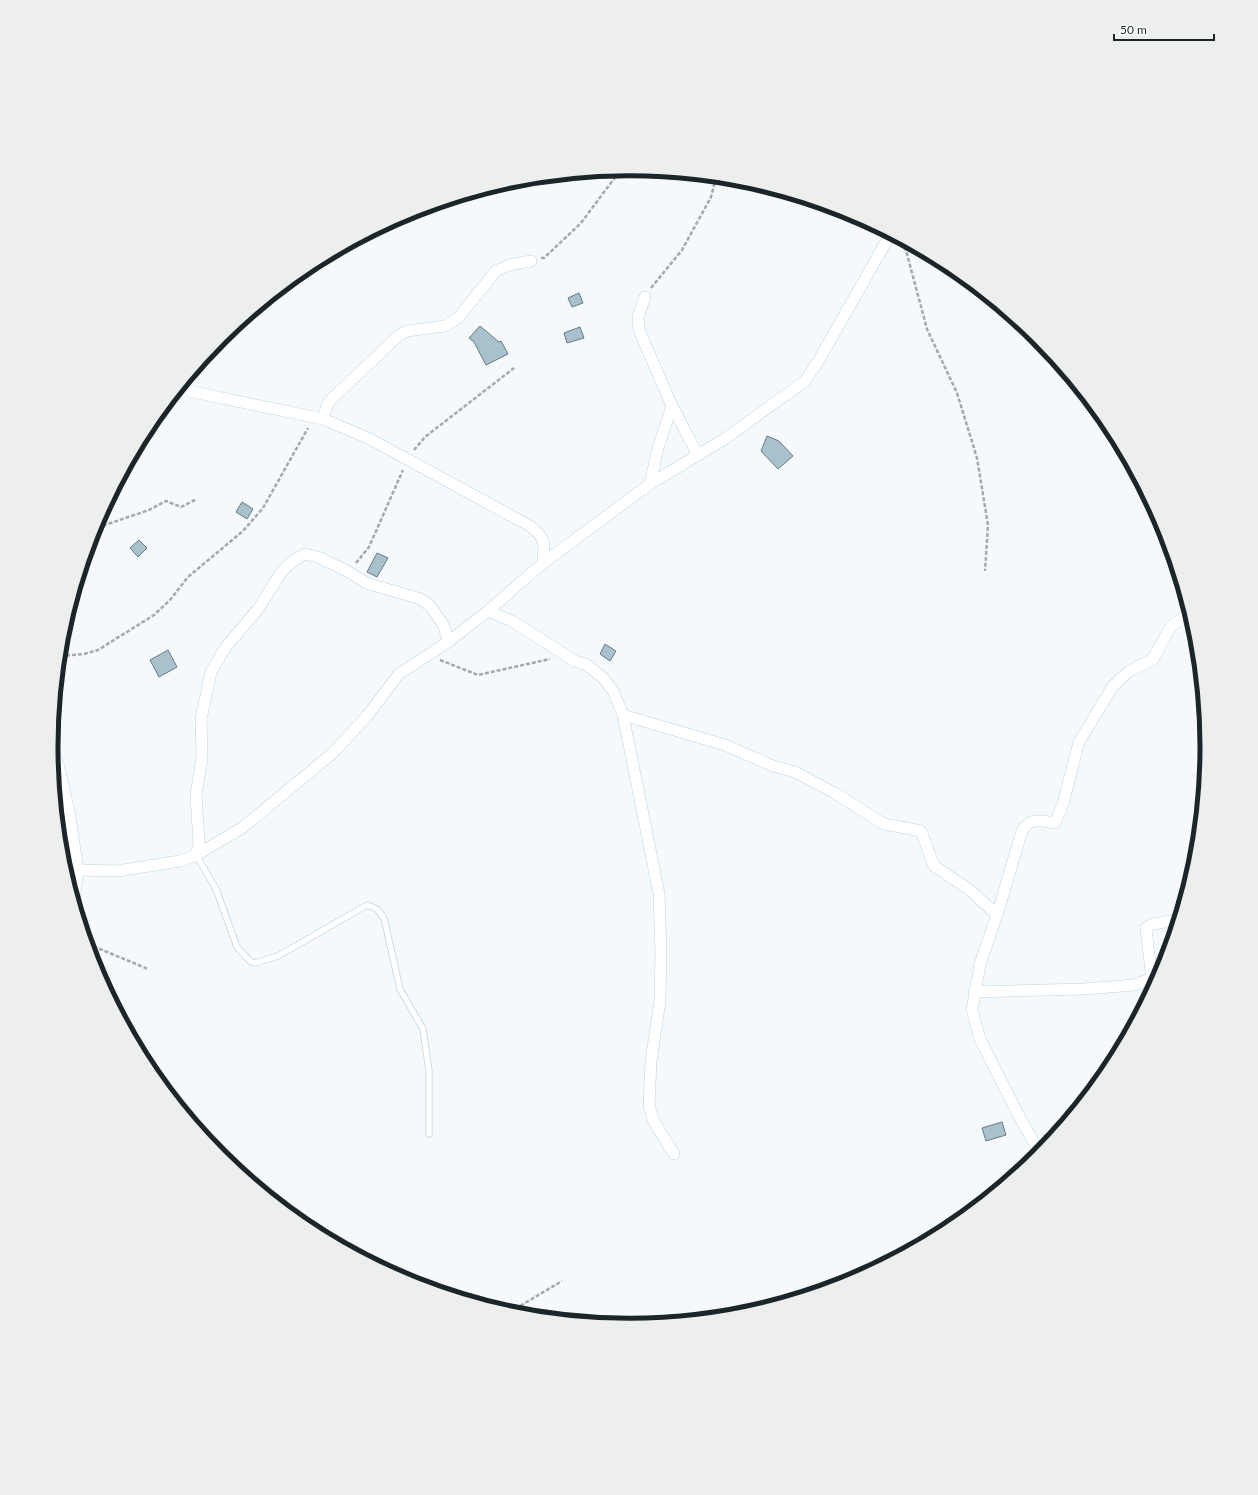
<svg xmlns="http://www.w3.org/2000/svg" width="1258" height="1495" viewBox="0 0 1258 1495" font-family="Lato,sans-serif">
	<rect width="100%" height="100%" fill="#f5f9fc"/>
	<g fill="#a9c0cd" stroke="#667b87">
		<path d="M579,293L583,303L572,307L568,298Z"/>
		<path d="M480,326L499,342L501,341L508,354L486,365L474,342L469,338Z"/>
		<path d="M580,327L584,338L567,343L564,333Z"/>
		<path d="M767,436L779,441L793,456L778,469L761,451Z"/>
		<path d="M242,502L253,509L247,519L236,512Z"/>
		<path d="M139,540L147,548L138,557L130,548Z"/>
		<path d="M377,553L388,558L377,577L367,572Z"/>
		<path d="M605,644L616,651L610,661L600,654Z"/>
		<path d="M168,650L177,667L159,677L150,660Z"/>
		<path d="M1002,1122L1006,1135L986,1141L982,1128Z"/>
	</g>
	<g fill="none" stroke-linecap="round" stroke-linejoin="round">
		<defs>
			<path id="lane" d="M196,855L216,889L237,947L251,962L255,963L278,956L367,905L377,909L384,918L400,989L423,1029L429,1071V1134"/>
			<g id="street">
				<path d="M645,297L638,317L639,330L672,406L698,455"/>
				<path d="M179,389L323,419L370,439L530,526C547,540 544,542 543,563"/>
				<path d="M323,419L328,403L336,395L398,336L407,331L445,326L458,318L496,271L509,265L531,261"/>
				<path d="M650,484L658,448L672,406"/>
				<path d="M488,611L512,621L575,661L587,665L603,678L613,691L623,715L659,894L661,952L660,1001L651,1061L649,1106L654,1122L674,1154"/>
				<path d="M623,715L725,745L773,766L795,772L833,792L884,824L921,831L934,866L970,890L997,915"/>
				<path d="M51,747L58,764L69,811L78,870L74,900"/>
				<path d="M196,855L199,844L196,795L202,757L201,719L211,672L225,648L258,609L282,571L293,561L305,554L318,557L349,572L366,583L421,599L431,607L444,626L448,642"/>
				<path d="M63,864L76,863"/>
				<path d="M78,870L117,871L180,861L196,855L242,828L334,752L367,716L399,674L448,642L488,611L543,563L650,484L726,438L805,381L819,360L890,235"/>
				<path d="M1152,980L1146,928L1153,924L1178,920"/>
				<path d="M974,992L1084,989L1134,985L1159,976"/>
				<path d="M1040,1153L1020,1118L980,1039L972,1010L980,964L997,915L1022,831C1032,816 1040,821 1055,823L1063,804L1079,742L1113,686L1129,671L1153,659L1171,626L1182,619L1188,610"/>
			</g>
		</defs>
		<use href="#lane" stroke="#bdd4e1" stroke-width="7"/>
		<use href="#street" stroke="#bdd4e1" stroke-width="12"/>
		<g stroke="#a3a9ad" stroke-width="2.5" stroke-dasharray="4 2" stroke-linecap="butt">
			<path d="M902,241L907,254L927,329L957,393L977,458L988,525L985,571"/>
			<path d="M541,258H544L581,223L613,180L623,170"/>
			<path d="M651,288L682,250L711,197L716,178"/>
			<path d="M414,450L425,437L514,368"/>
			<path d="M97,523L105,525L149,510L166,501L181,507L197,499"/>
			<path d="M356,563L369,547L403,470"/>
			<path d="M60,656L84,654L98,650L154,615L170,600L188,577L243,531L263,508L308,428"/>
			<path d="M440,660L478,675L550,659"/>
			<path d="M88,944L148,969"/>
			<path d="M1044,1136L1058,1131"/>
			<path d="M510,1312L562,1281"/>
		</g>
		<use href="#lane" stroke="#fff" stroke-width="5.5"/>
		<use href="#street" stroke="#fff" stroke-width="11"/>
	</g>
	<path d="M0 0H1258V1495H0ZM58 747a571 571 0 1 1 1142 0a571 571 0 1 1-1142 0Z" fill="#edeeee" fill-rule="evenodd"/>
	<path fill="none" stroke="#1c252a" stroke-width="5" d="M58 747a571 571 0 1 1 1142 0a571 571 0 1 1-1142 0Z"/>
	<path d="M1114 34v6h100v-6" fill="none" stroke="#1c252a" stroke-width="2"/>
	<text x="1120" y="34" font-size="12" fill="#1c252a" stroke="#ffffff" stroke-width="3" paint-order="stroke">50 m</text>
</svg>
